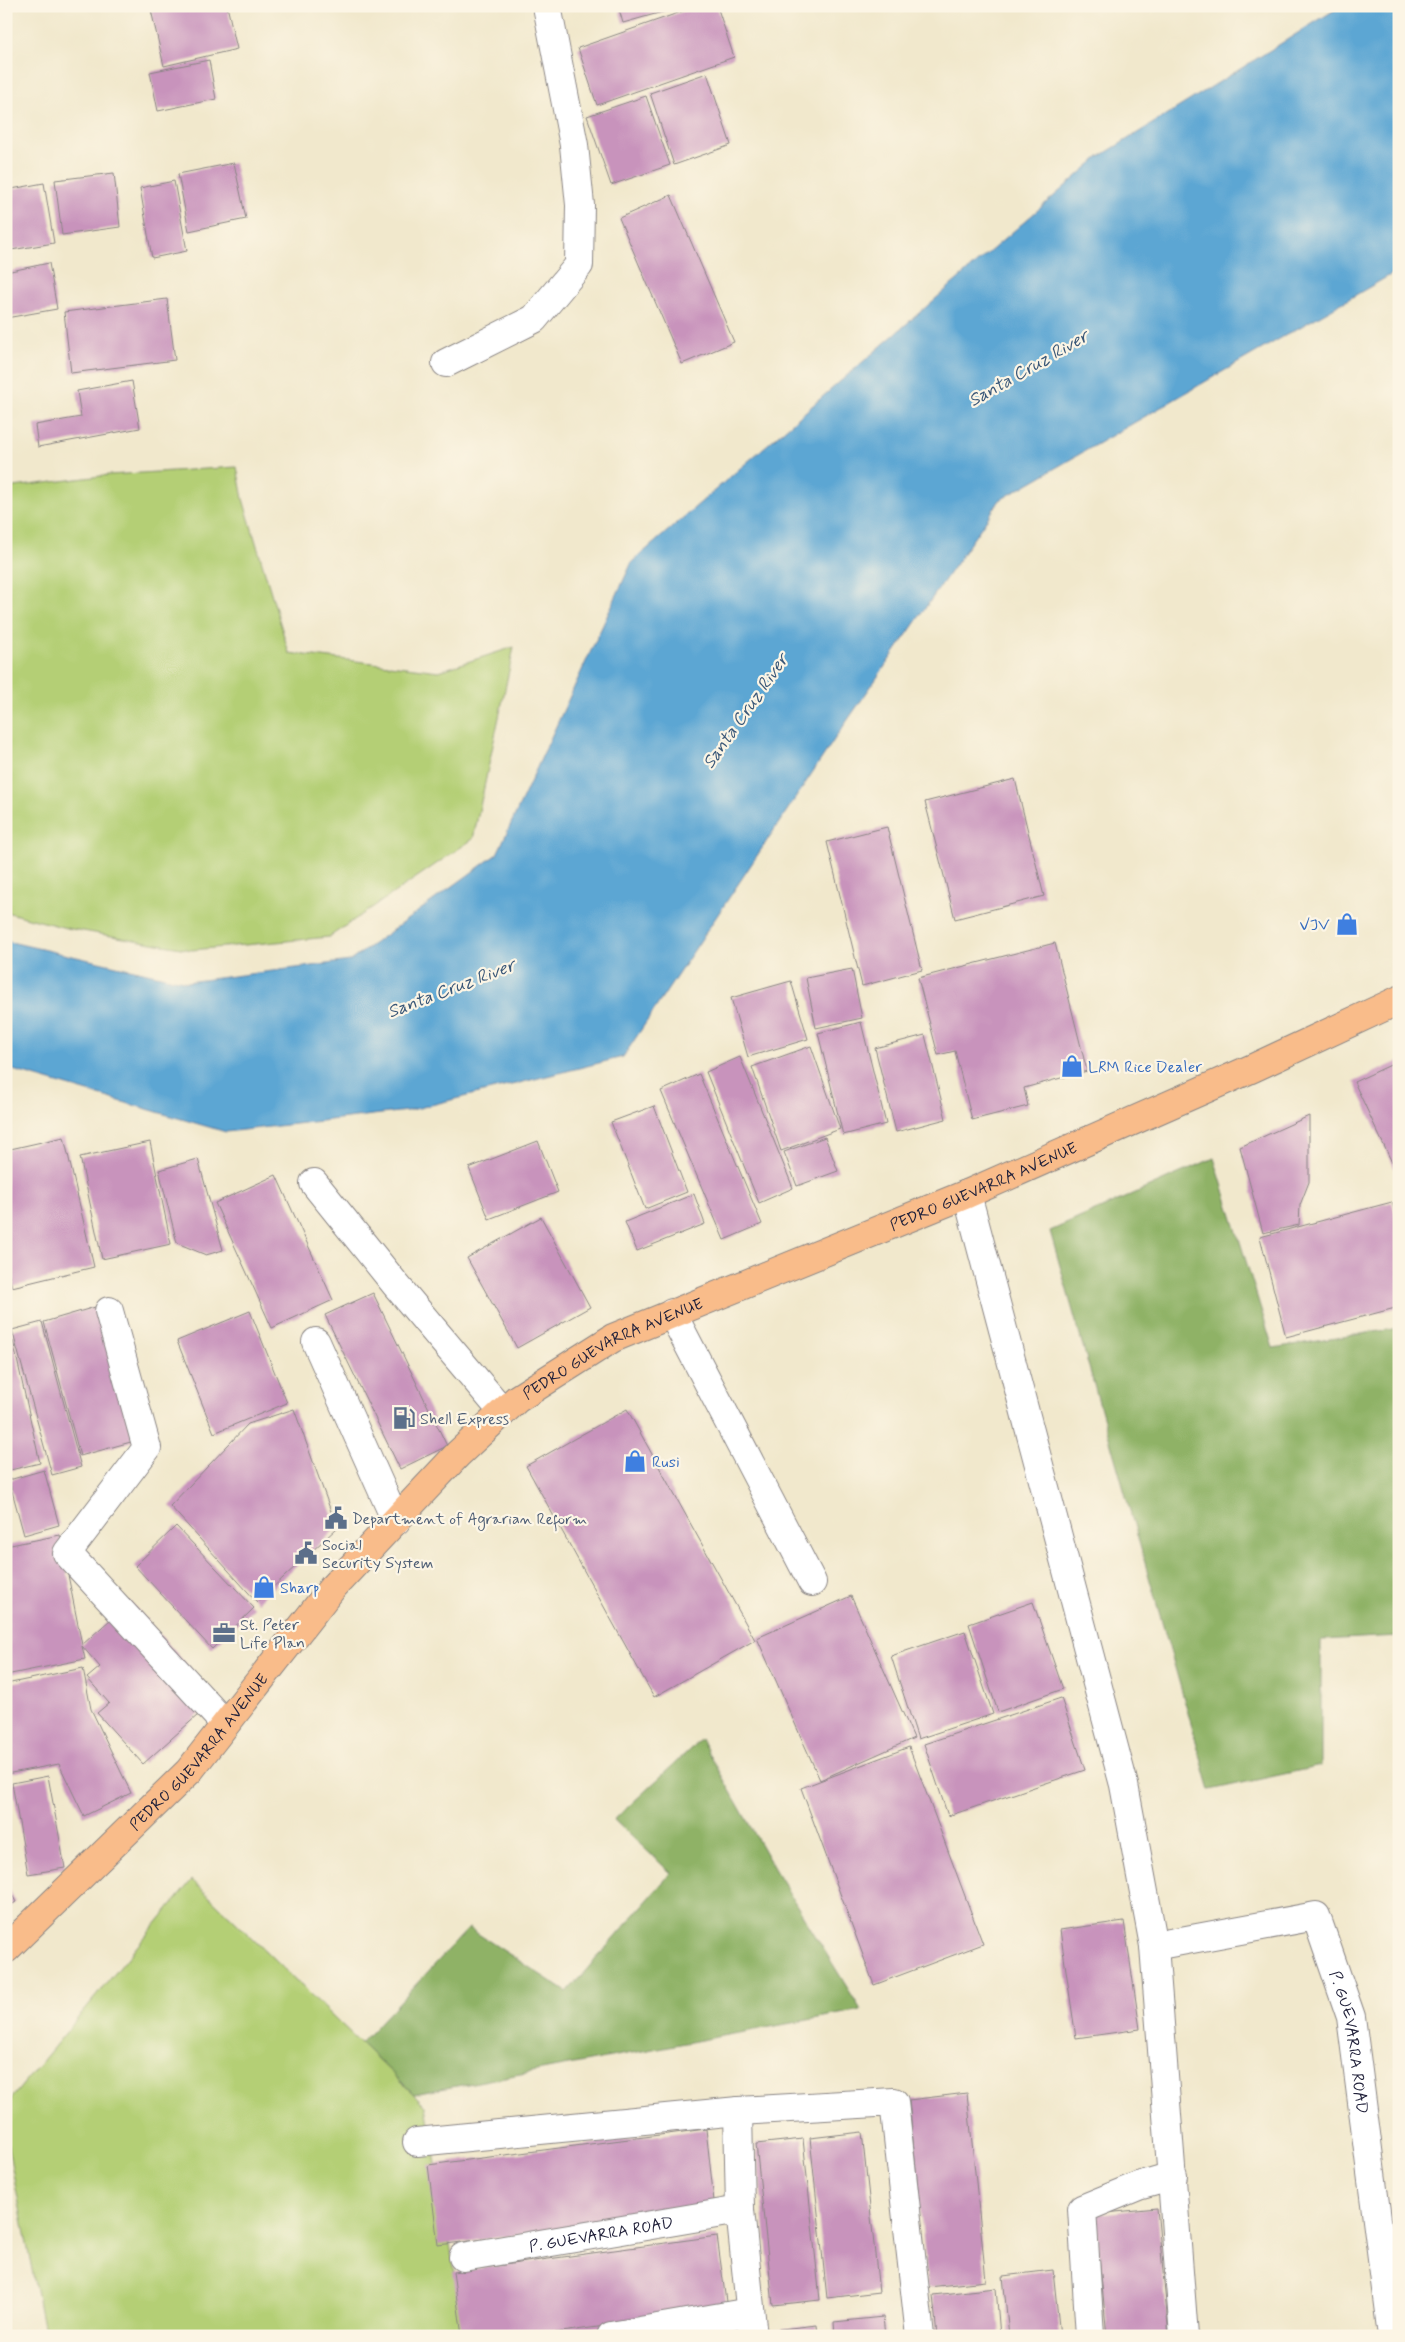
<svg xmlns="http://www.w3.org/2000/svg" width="1405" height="2342" viewBox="0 0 1405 2342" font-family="Mynerve,sans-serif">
	<rect width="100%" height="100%" fill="#fcf5e5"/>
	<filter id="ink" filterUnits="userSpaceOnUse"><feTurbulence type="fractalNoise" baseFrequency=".02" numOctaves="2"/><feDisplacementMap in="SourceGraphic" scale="10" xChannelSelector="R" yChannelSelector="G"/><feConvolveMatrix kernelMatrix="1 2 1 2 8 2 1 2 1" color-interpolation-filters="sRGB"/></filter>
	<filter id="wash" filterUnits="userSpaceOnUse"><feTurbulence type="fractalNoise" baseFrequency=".0096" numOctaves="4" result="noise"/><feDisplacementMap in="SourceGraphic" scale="20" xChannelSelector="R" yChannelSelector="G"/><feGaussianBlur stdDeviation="1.12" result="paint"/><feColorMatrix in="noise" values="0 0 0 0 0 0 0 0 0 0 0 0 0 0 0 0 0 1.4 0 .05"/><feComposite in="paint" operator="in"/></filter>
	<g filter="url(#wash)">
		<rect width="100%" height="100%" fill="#f1e8cc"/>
		<g fill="#b4cf75" stroke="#6b7858">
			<path d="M237,467L243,499L289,653L439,671L514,647L473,839L329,937L192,950L66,928L6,912V488L109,475Z"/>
			<path d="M192,1880L426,2106L466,2336H45L6,2137V2105Z"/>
		</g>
		<g fill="#8fb266" stroke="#586a50">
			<path d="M1214,1158L1273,1348L1399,1328V1636L1321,1640V1766L1210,1790L1050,1231Z"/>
			<path d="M701,1739L775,1870L861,2010L414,2094L361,2043L469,1928L567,1992L671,1873L614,1820Z"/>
		</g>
		<path fill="#5ba6d3" stroke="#3e6487" d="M1341,6H1399V270L1000,500L838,734L623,1057L407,1111L226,1132L6,1068V941L187,982L350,961L497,854L632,562L1099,157Z"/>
		<g id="blocks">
			<g fill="#c893bc">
				<path d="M168,6H227L237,49L164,66L151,10Z"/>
				<path d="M618,6H680V7L623,23Z"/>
				<path d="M698,6H717L734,57L597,105L578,48Z"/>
				<path d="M209,60L216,99L158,111L150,72Z"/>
				<path d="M707,73L731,145L674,165L650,93Z"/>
				<path d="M646,96L670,165L611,185L587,116Z"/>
				<path d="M234,163L246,219L189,231L178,174Z"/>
				<path d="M114,173L120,227L62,235L55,180Z"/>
				<path d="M174,181L187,251L152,258L140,188Z"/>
				<path d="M44,183L54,243L11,250L6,221V190Z"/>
				<path d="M671,195L734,342L682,364L619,218Z"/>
				<path d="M49,263L57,309L6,318V272Z"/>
				<path d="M167,299L175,360L71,373L64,312Z"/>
				<path d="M132,381L140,428L38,447L35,425L81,417L77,391Z"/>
				<path d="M1015,779L1044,896L955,919L925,802Z"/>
				<path d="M887,827L922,970L862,986L827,842Z"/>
				<path d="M1055,943L1087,1071L1024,1088L1028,1106L972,1120L955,1051L938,1055L918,978Z"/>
				<path d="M852,969L862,1018L816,1028L806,978Z"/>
				<path d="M791,981L808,1039L748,1057L731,998Z"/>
				<path d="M861,1022L886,1124L843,1135L818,1033Z"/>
				<path d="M925,1035L946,1119L896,1132L875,1048Z"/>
				<path d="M811,1046L840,1129L781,1151L752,1067Z"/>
				<path d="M740,1057L793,1188L759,1203L706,1072Z"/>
				<path d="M1399,1061V1167L1395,1169L1354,1082Z"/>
				<path d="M699,1074L762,1224L724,1240L661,1091Z"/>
				<path d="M654,1106L687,1192L645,1209L611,1122Z"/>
				<path d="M1309,1116V1182L1300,1205L1299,1225L1263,1233L1240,1147Z"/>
				<path d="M64,1137L94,1267L12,1287L6,1264V1150Z"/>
				<path d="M825,1137L838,1171L797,1186L784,1152Z"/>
				<path d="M538,1141L558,1192L489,1219L469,1168Z"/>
				<path d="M150,1142L171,1244L102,1259L80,1157Z"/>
				<path d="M198,1159L223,1250L206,1255L177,1243L159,1170Z"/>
				<path d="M276,1175L333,1300L272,1328L215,1203Z"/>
				<path d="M694,1194L705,1224L637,1251L625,1222Z"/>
				<path d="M1392,1202L1399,1227V1307L1286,1337L1260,1237Z"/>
				<path d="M541,1217L590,1307L517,1348L467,1258Z"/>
				<path d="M373,1293L447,1446L400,1469L325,1315Z"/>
				<path d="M102,1305L138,1440L80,1456L44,1322Z"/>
				<path d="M250,1311L287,1403L214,1433L177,1341Z"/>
				<path d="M42,1322L81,1467L52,1475L12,1330Z"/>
				<path d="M13,1341L40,1463L6,1471V1343Z"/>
				<path d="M294,1409L337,1528L257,1602L170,1506L248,1424Z"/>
				<path d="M627,1409L755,1640L654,1697L526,1466Z"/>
				<path d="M44,1470L59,1525L24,1535L9,1480Z"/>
				<path d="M176,1526L254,1608L212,1649L135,1566Z"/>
				<path d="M60,1535L82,1645L130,1602L217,1698L143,1764L97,1713L109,1703L87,1678L100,1667L82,1646L85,1659L6,1675V1546Z"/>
				<path d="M851,1596L914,1738L820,1780L757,1638Z"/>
				<path d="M1033,1602L1063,1689L998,1712L969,1624Z"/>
				<path d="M965,1631L993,1714L918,1739L891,1656Z"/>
				<path d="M83,1668L91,1709L131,1793L84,1816L59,1764L6,1774V1684Z"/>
				<path d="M1061,1698L1085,1770L948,1816L924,1744Z"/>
				<path d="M909,1747L983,1944L874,1985L801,1788Z"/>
				<path d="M48,1776L65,1868L28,1874L12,1783Z"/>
				<path d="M6,1884L16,1902L6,1908Z"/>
				<path d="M1124,1921L1140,2029L1076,2038L1060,1930Z"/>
				<path d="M967,2093L986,2281L928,2287L909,2100Z"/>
				<path d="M706,2129L715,2210L438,2245L428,2165Z"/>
				<path d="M862,2132L879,2292L827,2298L810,2138Z"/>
				<path d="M803,2139L820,2300L773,2305L756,2144Z"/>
				<path d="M1157,2208L1169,2336H1107L1095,2214Z"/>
				<path d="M717,2236L727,2309L533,2336H462L453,2272Z"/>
				<path d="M1053,2270L1060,2336H1009L1003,2276Z"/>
				<path d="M996,2288L1000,2336H937L933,2295Z"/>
				<path d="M883,2317L885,2336H835L834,2322Z"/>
				<path d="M817,2325L818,2336H773L772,2330Z"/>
				<path d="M741,2326L743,2336H696V2335Z"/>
			</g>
		</g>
	</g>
	<g filter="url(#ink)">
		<use href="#blocks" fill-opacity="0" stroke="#8a8584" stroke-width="1"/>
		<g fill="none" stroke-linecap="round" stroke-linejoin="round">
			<defs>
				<g id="minor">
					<path d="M446,363L534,319L579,265L580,205L574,145L547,6"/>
					<path d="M314,1183L396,1285L503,1412"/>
					<path d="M967,1194L1124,1785L1154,1946L1184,2336"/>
					<path d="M109,1311L147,1448L67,1553L225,1724"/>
					<path d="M672,1313L812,1582"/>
					<path d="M316,1342L396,1521"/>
					<path id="s1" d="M1154,1946L1316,1916L1351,2017L1392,2336"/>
					<path d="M738,2111L740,2210L753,2336"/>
					<path d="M417,2142L738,2111L894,2102L920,2336"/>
					<path id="s2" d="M463,2257L740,2210"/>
					<path d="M611,2336L750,2312"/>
					<path d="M1090,2336L1082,2209L1138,2186L1173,2176"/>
				</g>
				<g id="major">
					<path id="s3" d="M6,1949L189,1771L333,1587L458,1454L517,1399L613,1338L967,1194L1253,1068L1399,1000"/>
				</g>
			</defs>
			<use href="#minor" stroke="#8a8584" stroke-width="30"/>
			<use href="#major" stroke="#8a8584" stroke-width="30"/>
			<use href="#minor" stroke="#fff" stroke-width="28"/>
			<use href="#major" stroke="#f9bc8a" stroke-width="28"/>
		</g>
	</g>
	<defs>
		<symbol id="shop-bare" viewBox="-9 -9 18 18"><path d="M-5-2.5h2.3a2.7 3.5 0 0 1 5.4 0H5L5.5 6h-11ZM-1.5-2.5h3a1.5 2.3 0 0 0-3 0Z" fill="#3f7fe0" stroke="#fcf5e5" stroke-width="2.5" paint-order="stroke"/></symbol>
		<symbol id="fuel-bare" viewBox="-9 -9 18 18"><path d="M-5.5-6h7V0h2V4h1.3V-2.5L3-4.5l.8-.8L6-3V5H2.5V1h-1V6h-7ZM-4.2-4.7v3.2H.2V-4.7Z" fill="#5c6f8a" stroke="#fcf5e5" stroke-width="2.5" paint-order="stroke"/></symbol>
		<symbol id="civic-bare" viewBox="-9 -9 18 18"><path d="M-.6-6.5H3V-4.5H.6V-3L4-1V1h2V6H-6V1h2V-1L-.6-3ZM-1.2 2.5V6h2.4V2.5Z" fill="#5c6f8a" stroke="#fcf5e5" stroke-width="2.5" paint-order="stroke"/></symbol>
		<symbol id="office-bare" viewBox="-9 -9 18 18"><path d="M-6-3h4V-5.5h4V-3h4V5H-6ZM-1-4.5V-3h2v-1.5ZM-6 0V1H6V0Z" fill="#5c6f8a" stroke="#fcf5e5" stroke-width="2.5" paint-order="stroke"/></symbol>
	</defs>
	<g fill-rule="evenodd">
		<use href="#shop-bare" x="1331" y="908" width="32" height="32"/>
		<use href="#shop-bare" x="1056" y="1050" width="32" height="32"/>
		<use href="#fuel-bare" x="388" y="1402" width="32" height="32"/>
		<use href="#shop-bare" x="619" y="1445" width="32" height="32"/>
		<use href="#civic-bare" x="320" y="1502" width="32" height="32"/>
		<use href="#civic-bare" x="290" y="1537" width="32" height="32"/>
		<use href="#shop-bare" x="248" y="1571" width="32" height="32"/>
		<use href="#office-bare" x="208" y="1617" width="32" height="32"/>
	</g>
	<g text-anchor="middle" stroke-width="4.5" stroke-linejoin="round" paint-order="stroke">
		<g font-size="16" fill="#366cbe" stroke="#fcf5e5" text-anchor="start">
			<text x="1330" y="930" text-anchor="end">VJV</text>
			<text x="1088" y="1072">LRM Rice Dealer</text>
			<text x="652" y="1467">Rusi</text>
			<text x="280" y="1593">Sharp</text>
		</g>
		<g font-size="16" fill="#22223b" stroke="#fcf5e5">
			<text dy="6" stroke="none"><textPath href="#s3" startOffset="1266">PEDRO GUEVARRA AVENUE</textPath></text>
			<text dy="6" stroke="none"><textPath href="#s3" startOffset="861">PEDRO GUEVARRA AVENUE</textPath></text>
			<text dy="6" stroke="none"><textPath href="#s3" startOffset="276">PEDRO GUEVARRA AVENUE</textPath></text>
			<text dy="6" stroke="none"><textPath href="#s1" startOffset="296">P. GUEVARRA ROAD</textPath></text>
			<text dy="6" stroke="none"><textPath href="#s2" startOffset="140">P. GUEVARRA ROAD</textPath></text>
		</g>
		<g font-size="16" fill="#4e5e75" stroke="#fcf5e5" text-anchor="start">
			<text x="420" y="1424">Shell Express</text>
			<text x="352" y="1524">Department of Agrarian Reform</text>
			<text x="322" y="1550">Social<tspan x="322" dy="18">Security System</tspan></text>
			<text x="240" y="1630">St. Peter<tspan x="240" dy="18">Life Plan</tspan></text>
		</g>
		<g font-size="18" font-style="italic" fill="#395778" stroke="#fcf5e5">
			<text transform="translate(1028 368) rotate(-30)" y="6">Santa Cruz River</text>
			<text transform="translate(745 711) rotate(-55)" y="6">Santa Cruz River</text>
			<text transform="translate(451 988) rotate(-21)" y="6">Santa Cruz River</text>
		</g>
	</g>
	<rect width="1405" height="2342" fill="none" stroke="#fcf5e5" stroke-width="25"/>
</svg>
